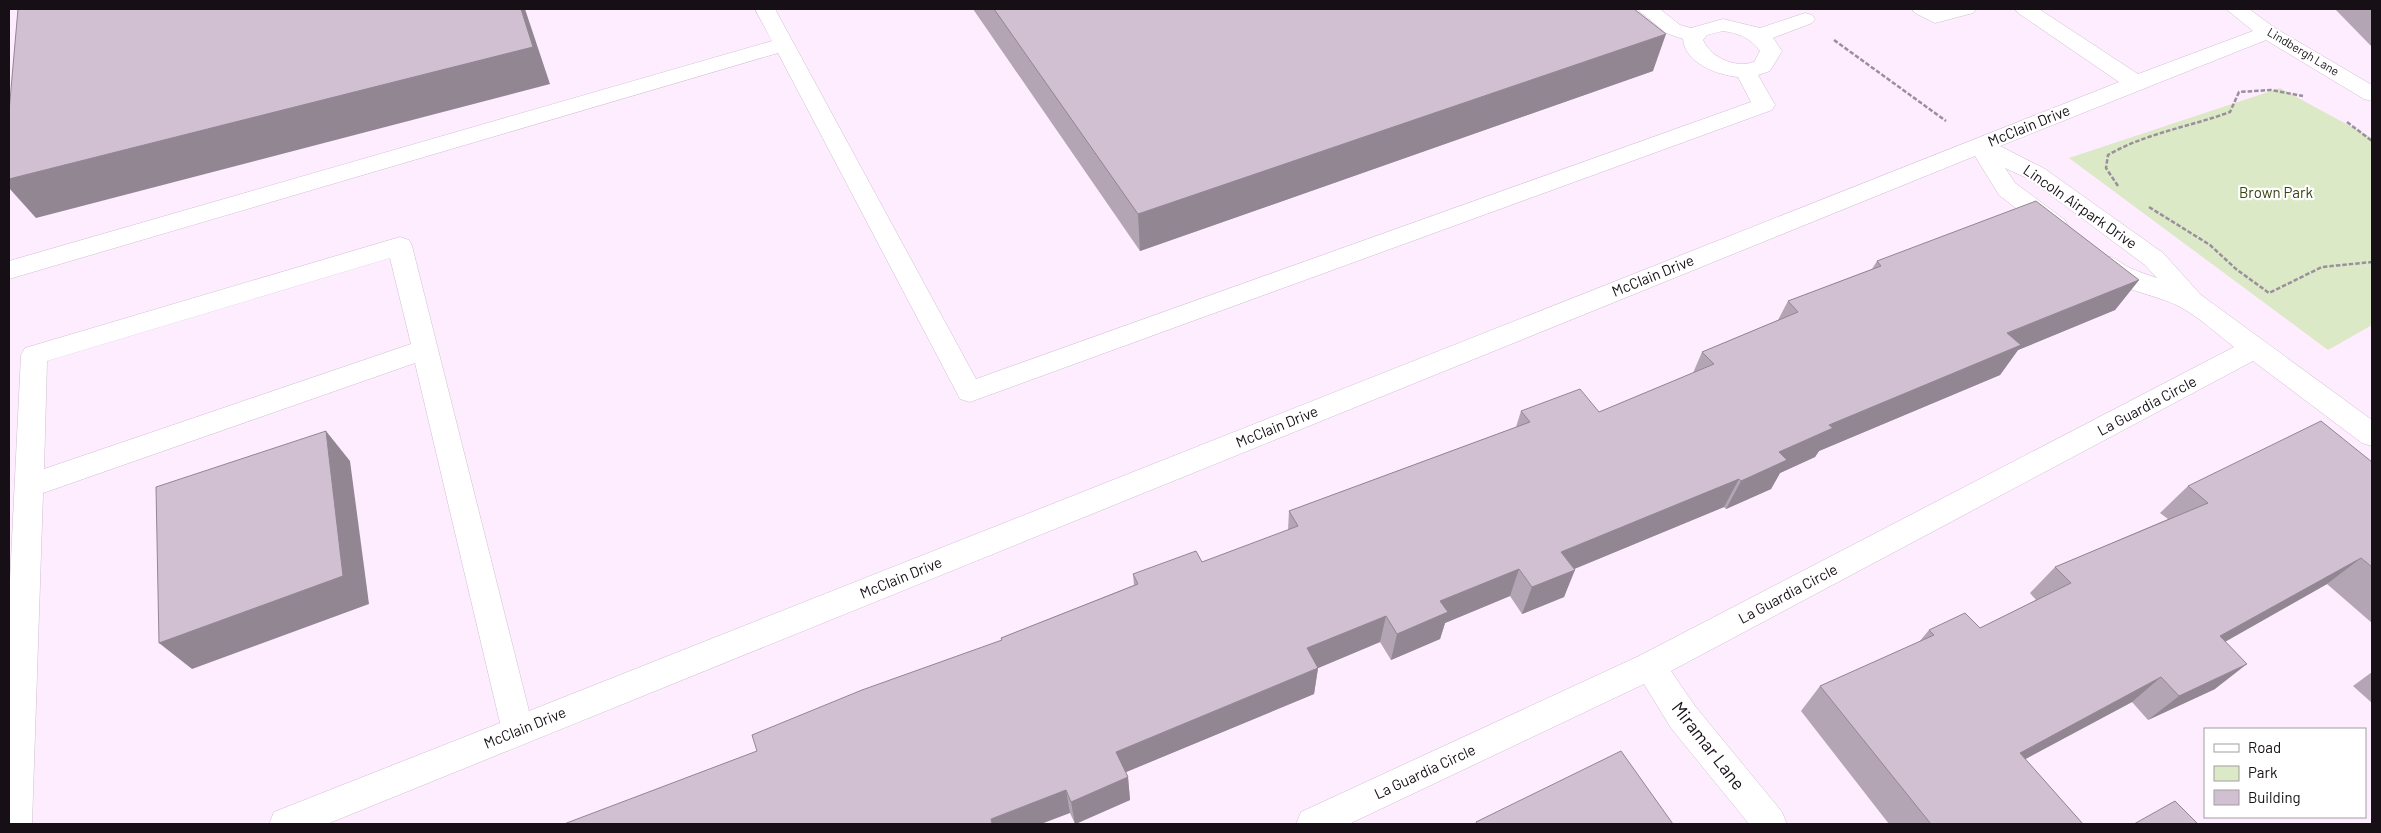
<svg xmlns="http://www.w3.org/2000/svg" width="2381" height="833" viewBox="0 0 2381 833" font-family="Barlow,sans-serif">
	<rect width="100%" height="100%" fill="#feecff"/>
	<path fill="#dbe9c6" d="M2280,88L2372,138V325L2328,350L2069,158Z"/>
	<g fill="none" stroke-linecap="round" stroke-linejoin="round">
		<defs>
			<g id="minor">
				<path d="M755,9H775L976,379L1751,102L1738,77C1717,75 1685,63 1683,39L1666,33L1637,9H1660L1680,25L1691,28L1723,19L1760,28L1805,13L1812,15L1815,19L1812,23L1773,38L1782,51L1770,71L1758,75L1775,105L1772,110L970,402L960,399L778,53L9,279V261L772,41ZM1723,31C1738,33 1751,38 1760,51L1754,62C1736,68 1712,59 1703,40L1707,35Z"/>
				<path d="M1912,9H1976L1973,13L1935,23L1915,13Z"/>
				<path d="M2015,9H2039L2138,74L2253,31L2226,9H2249L2275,28L2372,85V101L2364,99L2266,40L2000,146L2045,169L2163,253L2201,295L2372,420V446L2362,443L2253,361L1671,671L1695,706L1782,812L1787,824H1749L1671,728L1644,684L1349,824H1296L1301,812L1639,656L2234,347C2217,334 2200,318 2182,308C2157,293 2110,291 2095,264L2098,258C2114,253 2117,262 2130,268C2139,272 2148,275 2157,278L2145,265L2029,179L2005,168L2015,183L2065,220L2068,226L2065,232L2056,234L2047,232L1999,195L1975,156L327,824H269L274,812L500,723L415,363L43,493L32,824H9V601L21,355L25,348L400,237L409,240L412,246L529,711L2119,82L2018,13ZM390,258L411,344L44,469L47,361Z"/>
			</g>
		</defs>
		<use href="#minor" stroke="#d0bfd1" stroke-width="1"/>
		<g stroke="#9b8f9c" stroke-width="2.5" stroke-dasharray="4.5 2" stroke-linecap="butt">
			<path d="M1834,40L1946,121"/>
			<path d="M2347,122L2372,141"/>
			<path d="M2118,186L2106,168L2108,155C2146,133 2189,127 2230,112L2239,92L2271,90L2303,96"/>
			<path d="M2149,207L2210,245L2236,269L2269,293L2322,267L2372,262"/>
		</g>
		<use href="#minor" fill="#fff" fill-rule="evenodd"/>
	</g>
	<g fill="#b4a5b4">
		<path d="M973,9H1634L1653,71L1140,251Z"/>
		<path d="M2335,9H2372V47Z"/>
		<path d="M1877,261L2139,280L2115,310L2018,350L2000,375L1819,451L1815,457L1780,473L1771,489L1726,509L1724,507L1574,569L1564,597L1522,614L1510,596L1445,623L1440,639L1391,660L1380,642L1318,668L1314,694L1126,772L1128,777L1130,800L1076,824H1075L1070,813L757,751L1002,640L1001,638L1134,585L1133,574L1202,562L1288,530L1289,511L1516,427L1521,411L1599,412L1693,373L1702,352L1778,320L1788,301L1872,269Z"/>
		<path d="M2372,462V623L2327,584L2225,642L2215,689L2148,720L2132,702L2025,759L2083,824H1889L1801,711L1820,686L1919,642L1929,630L1980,628L2036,600L2030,593L2055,567L2168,519L2160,513L2188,486Z"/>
		<path d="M2372,672V703L2353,686Z"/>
	</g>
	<g fill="#928692">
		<path d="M521,9H525L550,84L36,218L9,188V179Z"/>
		<path d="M1666,34L1653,71L1140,251L1138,214Z"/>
		<path d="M2139,280L2115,310L2018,350L2000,375L1819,451L1815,457L1780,473L1771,489L1726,509L1741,481L1779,452L1829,425L2007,333Z"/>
		<path d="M326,431L350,461L369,604L192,669L159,643Z"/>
		<path d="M1739,479L1724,507L1550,579L1561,552Z"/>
		<path d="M2361,558L2327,584L2189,662L2220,636Z"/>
		<path d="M1519,569L1510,596L1445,623L1440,639L1391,660L1397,634L1440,601Z"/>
		<path d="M1575,570L1564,597L1522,614L1532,587Z"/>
		<path d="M1386,616L1380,642L1304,674L1307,648Z"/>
		<path d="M2247,664L2215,689L2148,720L2179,696Z"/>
		<path d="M1318,668L1314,694L1119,775L1116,752Z"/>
		<path d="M2161,677L2132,702L1994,776L2020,753Z"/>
		<path d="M1128,777L1130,800L1075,824L1071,802Z"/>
		<path d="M1066,790L1070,813L1041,824H992L991,819Z"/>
	</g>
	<g fill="#d1c0d1" stroke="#928692">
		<path d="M18,9H521L533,47L9,179V112Z"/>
		<path d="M994,9H1634L1666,34L1138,214Z"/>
		<path d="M2036,201L2139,280L2007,333L2021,345L1829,425L1833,428L1779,452L1787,460L1741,481L1739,479L1561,552L1575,570L1532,587L1519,569L1440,601L1448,612L1397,634L1386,616L1307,648L1318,668L1116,752L1128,777L1071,802L1066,790L991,819L992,824H564L757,751L752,735L862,690L1002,640L1001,638L1138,584L1133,574L1196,551L1202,562L1298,526L1289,511L1530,422L1521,411L1580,389L1599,412L1714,364L1702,352L1798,312L1788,301L1881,266L1877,261Z"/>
		<path d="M2321,421L2372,462V567L2361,558L2220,636L2247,664L2179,696L2161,677L2020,753L2083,824H1931L1820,686L1934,635L1929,630L1965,613L1980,628L2071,583L2055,567L2208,503L2188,486Z"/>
		<path d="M326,431L343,576L159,643L156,487Z"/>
		<path d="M1621,751L1673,824H1477L1476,822Z"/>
		<path d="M2175,801L2198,824H2134Z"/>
	</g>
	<g text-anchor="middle" stroke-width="4.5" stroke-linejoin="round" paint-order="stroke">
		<g font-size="12" fill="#161016" stroke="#fff">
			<text transform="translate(2303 52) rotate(31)" y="4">Lindbergh Lane</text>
		</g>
		<g font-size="15" fill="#161016" stroke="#fff">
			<text transform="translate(2029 126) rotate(-22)" y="5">McClain Drive</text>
			<text transform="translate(2080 207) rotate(35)" y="5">Lincoln Airpark Drive</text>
			<text transform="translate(1653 276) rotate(-22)" y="5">McClain Drive</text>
			<text transform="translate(2147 406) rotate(-28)" y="5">La Guardia Circle</text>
			<text transform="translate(1277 427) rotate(-22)" y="5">McClain Drive</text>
			<text transform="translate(901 578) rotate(-22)" y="5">McClain Drive</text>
			<text transform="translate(1788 594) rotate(-28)" y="5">La Guardia Circle</text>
			<text transform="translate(525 728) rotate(-22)" y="5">McClain Drive</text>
			<text transform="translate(1425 772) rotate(-25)" y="5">La Guardia Circle</text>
		</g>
		<g font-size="15" fill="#354611" stroke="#fff">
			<text x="2276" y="198">Brown Park</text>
		</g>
		<g font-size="18" fill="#161016" stroke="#fff">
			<text transform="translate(1708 746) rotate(52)" y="6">Miramar Lane</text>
		</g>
	</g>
	<rect width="2381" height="833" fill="none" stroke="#161016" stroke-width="20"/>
	<rect x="2204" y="728" width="162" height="90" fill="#ffffff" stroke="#a29fa2"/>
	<rect x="2214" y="744" width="25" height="8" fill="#ffffff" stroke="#a29fa2"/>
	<text x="2248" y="753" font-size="15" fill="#161016">Road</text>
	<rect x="2214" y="766" width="25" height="15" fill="#dbe9c6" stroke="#a29fa2"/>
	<text x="2248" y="778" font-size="15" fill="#161016">Park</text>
	<rect x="2214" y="790" width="25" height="15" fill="#d1c0d1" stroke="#a29fa2"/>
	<text x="2248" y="803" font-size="15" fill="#161016">Building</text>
</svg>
